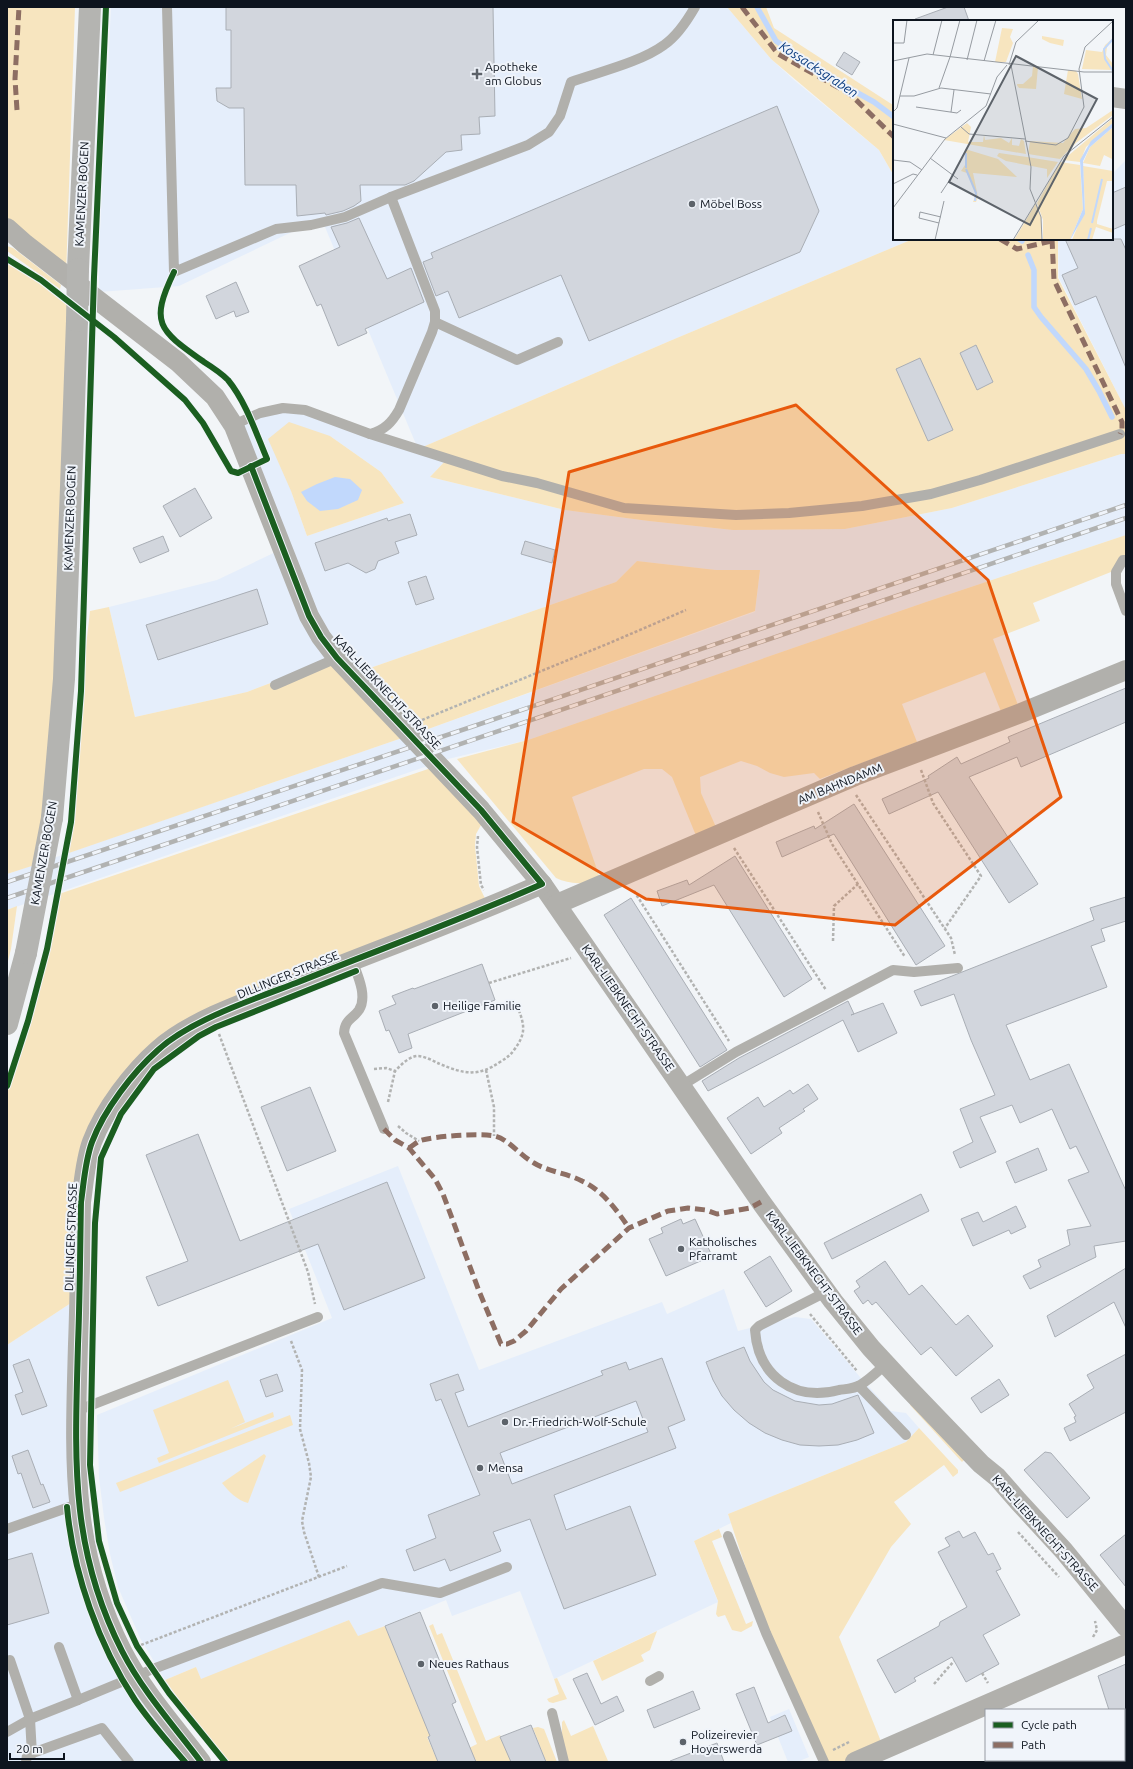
<svg xmlns="http://www.w3.org/2000/svg" width="1133" height="1769" viewBox="0 0 1133 1769" font-family="Ubuntu,sans-serif">
	<rect width="100%" height="100%" fill="#f2f5f8"/>
	<g fill="#e5eefb" fill-rule="evenodd">
		<path d="M111,7H727L771,59L794,80L879,150L894,176V239H913L672,340L418,449L448,458L430,477L565,510L649,521L733,530L845,529L952,508L1121,454H1126V535L926,602L528,740L448,759L7,910V874L431,728L755,612L760,570H716L637,561L616,582L353,674L337,658L247,692L135,717L109,607L217,580L282,549L234,426L284,408L418,449L325,227L296,230L179,286L99,292V251ZM330,436L381,472L404,503L307,536L291,491Z"/>
		<path d="M1125,161L1126,162V410L1059,278L1058,239H1112V174Z"/>
		<path d="M398,1166L479,1370L662,1302L667,1314L724,1289L738,1331L795,1317L811,1319L860,1377L891,1411L906,1413L919,1428L906,1442L728,1514L731,1523L694,1541L718,1602L554,1679L520,1591L452,1616L446,1600L358,1637L349,1620L201,1680L196,1667L165,1680L140,1638L118,1587L110,1554L104,1518L99,1477L97,1415L332,1318L289,1209Z"/>
		<path d="M71,1303L69,1497L76,1555L82,1585L90,1612L104,1641L128,1684L191,1762H7V1345Z"/>
		<path d="M789,1709L809,1757L797,1762H788L770,1717Z"/>
	</g>
	<g fill="#f7e5bf">
		<path d="M7,7H28L23,56L28,7H75L66,276L7,228Z"/>
		<path d="M727,7H766L774,28L893,105L894,176L879,150L771,59Z"/>
		<path d="M913,239H1058V278L1126,410V454H1121L952,508L845,529L733,530L649,521L565,510L430,477L448,458L418,449L672,340Z"/>
		<path d="M7,246L13,248L61,285L60,289L7,251Z"/>
		<path d="M7,259L41,280L74,306L44,862L7,874Z"/>
		<path d="M289,422L330,436L381,472L404,503L307,536L291,491L268,439Z"/>
		<path d="M1126,535V566L1033,603L1040,621L993,639L1021,713L1004,719L985,672L902,704L917,742L825,777L820,779L814,773L784,777L770,773L757,766L741,761L700,777L701,793L719,834L699,843L672,777L662,769H644L572,797L602,884C587,883 570,885 556,878L457,759L528,740L926,602Z"/>
		<path d="M637,561L716,570H760L755,611L431,728L66,854L72,822L81,691L90,611L109,607L135,717L247,692L337,658L353,674L616,582Z"/>
		<path d="M434,767L485,818L476,834L475,846L479,886L492,913L243,1010L168,1048L103,1118L71,1303L7,1345V1089L29,1021L48,948L59,894Z"/>
		<path d="M17,906L11,949L7,965V910Z"/>
		<path d="M228,1380L245,1422L230,1429L273,1412L274,1417L159,1463L157,1458L169,1453L153,1410Z"/>
		<path d="M912,1403L964,1460L962,1462L910,1405Z"/>
		<path d="M290,1415L293,1425L120,1492L116,1483Z"/>
		<path d="M919,1428L958,1470V1473L953,1477L944,1465L894,1502L911,1524L891,1547L839,1637L884,1749L852,1762H825L767,1632L728,1514L906,1442Z"/>
		<path d="M264,1454L266,1456L248,1503C237,1500 229,1492 222,1483Z"/>
		<path d="M719,1529L722,1537L712,1541L746,1624L753,1621L752,1626L741,1632L732,1630L725,1615L718,1617L716,1614L718,1601L694,1541Z"/>
		<path d="M349,1620L358,1636L385,1626L422,1717L434,1712L442,1731L427,1737L437,1760L439,1762H224L165,1680L196,1667L201,1679Z"/>
		<path d="M433,1624L437,1635L442,1633L486,1741L500,1735L512,1762H472L467,1749L477,1744L429,1626Z"/>
		<path d="M657,1631L650,1650L641,1655L644,1661L602,1681L593,1661Z"/>
		<path d="M557,1678L567,1699L553,1703L549,1702L547,1699L559,1694L554,1679Z"/>
		<path d="M564,1720L571,1736L593,1726L608,1761L567,1762L562,1740V1722Z"/>
		<path d="M538,1727L544,1729L557,1762H546L533,1728Z"/>
	</g>
	<path fill="#c1d8fc" d="M335,477L350,479L362,490L358,500L338,509L320,511L307,501L301,492L317,484Z"/>
	<g fill="none" stroke-linecap="round" stroke-linejoin="round">
		<g stroke="#c1d8fc" stroke-width="5.5">
			<path d="M757,7L776,41L845,86L874,102L894,117"/>
			<path d="M1019,239L1022,241"/>
			<path d="M1028,255L1034,270V307L1041,317L1086,369L1099,391L1112,417"/>
		</g>
	</g>
	<g fill="#d2d6dd" stroke="#a9aeb5" fill-rule="evenodd">
		<path d="M226,7H493L495,116L479,117L480,134L461,135L462,150L446,152L414,181L405,185H360L361,201L354,206L343,211L326,215L325,213L297,216L296,185H245L244,108H229L217,101L216,88H231V30H226Z"/>
		<path d="M948,7H964L969,21H915V19Z"/>
		<path d="M844,52L860,62L852,75L836,65Z"/>
		<path d="M777,106L819,211L800,252L589,341L561,275L459,318L448,291L436,296L423,262L433,258L431,253Z"/>
		<path d="M1126,187V224L1112,230V193Z"/>
		<path d="M359,218L387,279L411,268L424,302L365,329L367,333L338,346L321,304L317,306L299,266L340,247L331,227L347,223Z"/>
		<path d="M1065,239H1121L1126,250V368L1096,296L1075,305L1062,275L1078,268Z"/>
		<path d="M236,282L249,312L236,317L234,311L216,319L206,296Z"/>
		<path d="M976,345L993,382L977,390L960,353Z"/>
		<path d="M920,358L953,430L928,441L896,369Z"/>
		<path d="M195,488L212,518L180,537L163,506Z"/>
		<path d="M410,514L417,535L395,542L399,553L378,561L375,569L366,573L348,563L325,571L315,543L387,518L388,521Z"/>
		<path d="M163,536L169,551L140,563L133,548Z"/>
		<path d="M525,541L555,550L552,563L521,554Z"/>
		<path d="M426,576L434,599L416,605L408,582Z"/>
		<path d="M257,589L268,624L158,660L146,625Z"/>
		<path d="M1126,688V722L1021,767L1017,757L969,777L1038,884L1009,903L938,792L889,814L882,799L929,778L928,776L957,757L961,764L1010,742L1008,737Z"/>
		<path d="M854,804L945,946L916,965L834,834L782,857L776,842L814,826L815,829Z"/>
		<path d="M735,856L812,979L784,997L714,885L662,906L657,891L687,880L689,885Z"/>
		<path d="M1126,897V921L1101,929L1105,941L1091,946L1107,987L1006,1025L1030,1080L1069,1064L1126,1191V1241L1094,1246L1096,1257L1030,1289L1023,1276L1041,1267L1038,1260L1070,1245L1067,1230L1091,1226L1068,1180L1089,1172L1076,1146L1070,1149L1052,1109L1020,1123L1012,1105L980,1117L996,1152L960,1168L953,1152L973,1142L960,1109L995,1095L971,1040L954,994L921,1006L914,991L1094,920L1090,908Z"/>
		<path d="M631,898L727,1050L700,1067L604,915Z"/>
		<path d="M482,964L495,1000L408,1034L412,1048L399,1053L389,1030L386,1031L379,1011L396,1004L392,996L413,988L414,989Z"/>
		<path d="M848,1001L854,1014L851,1015L883,1003L897,1033L858,1052L843,1020L708,1091L702,1081L739,1058Z"/>
		<path d="M808,1084L818,1099L803,1109L805,1111L779,1128L782,1133L751,1154L727,1118L758,1097L764,1107L790,1090L793,1094Z"/>
		<path d="M310,1087L336,1151L287,1171L261,1107Z"/>
		<path d="M198,1134L240,1241L387,1182L425,1278L344,1310L318,1244L158,1306L146,1277L188,1261L146,1155Z"/>
		<path d="M1038,1148L1047,1170L1015,1183L1006,1162Z"/>
		<path d="M921,1194L929,1211L832,1259L824,1243Z"/>
		<path d="M1016,1206L1026,1227L1011,1234L1009,1230L973,1246L961,1219L978,1212L983,1222Z"/>
		<path d="M681,1219L683,1224L695,1219L712,1256L666,1276L649,1239L663,1233L661,1228Z"/>
		<path d="M770,1256L792,1291L766,1307L744,1272Z"/>
		<path d="M885,1261L909,1295L922,1285L956,1325L968,1315L993,1346L956,1376L931,1347L921,1355L876,1302L872,1305L868,1300L863,1304L854,1291L860,1287L856,1281Z"/>
		<path d="M1126,1268V1328L1114,1302L1055,1337L1047,1316Z"/>
		<path d="M744,1347L750,1361L764,1382L773,1390L795,1401L819,1405L832,1404L858,1395L874,1433L857,1440L838,1445L819,1446L800,1445L782,1440L765,1433L749,1423L734,1410L722,1396L713,1380L706,1362Z"/>
		<path d="M1126,1354V1412L1070,1441L1064,1428L1076,1422L1074,1417L1076,1416L1069,1404L1094,1388L1087,1375Z"/>
		<path d="M662,1358L685,1420L668,1427L676,1448L554,1495L566,1530L630,1506L656,1575L564,1609L530,1519L493,1532L501,1551L450,1571L445,1559L414,1571L406,1550L436,1538L428,1515L480,1495L441,1399L436,1401L430,1384L458,1374L464,1390L455,1393L468,1427L603,1375L601,1371L626,1362L629,1370ZM636,1401L648,1432L512,1484L500,1453Z"/>
		<path d="M29,1359L47,1406L22,1415L15,1395L23,1392L13,1365Z"/>
		<path d="M277,1374L283,1391L266,1397L260,1380Z"/>
		<path d="M999,1379L1009,1395L981,1413L971,1398Z"/>
		<path d="M28,1450L41,1485L43,1484L50,1502L33,1508L21,1473L18,1474L12,1456Z"/>
		<path d="M1045,1452L1051,1453L1090,1498L1067,1518L1024,1470Z"/>
		<path d="M959,1531L963,1538L975,1532L988,1555L993,1553L1001,1569L996,1571L1020,1615L983,1635L999,1664L966,1682L952,1657L914,1678L916,1681L895,1693L877,1660L939,1626L940,1622L967,1607L938,1552L950,1546L945,1538Z"/>
		<path d="M1126,1534V1587L1100,1555Z"/>
		<path d="M32,1553L49,1613L7,1625V1560Z"/>
		<path d="M420,1612L456,1702L452,1704L476,1762H438L428,1737L430,1736L385,1626Z"/>
		<path d="M1126,1664V1710H1109L1098,1676Z"/>
		<path d="M587,1673L601,1704L617,1696L624,1711L595,1725L573,1679Z"/>
		<path d="M754,1687L768,1723L785,1715L792,1731L757,1745L736,1694Z"/>
		<path d="M693,1691L700,1709L654,1728L647,1710Z"/>
		<path d="M531,1725L546,1762H511L500,1737Z"/>
		<path d="M717,1743L724,1762H670V1761Z"/>
	</g>
	<g fill="none" stroke-linecap="round" stroke-linejoin="round">
		<g stroke="#b2b3b2" stroke-width="2.5" stroke-dasharray="3 2" stroke-linecap="butt">
			<path d="M422,720L612,642L686,610"/>
			<path d="M921,770L933,803L981,876L945,928"/>
			<path d="M856,795L951,938L955,955"/>
			<path d="M818,812L832,844L905,957"/>
			<path d="M478,836L477,847L481,885L484,890"/>
			<path d="M734,848L826,990"/>
			<path d="M634,891L729,1041"/>
			<path d="M833,941L834,906L858,884"/>
			<path d="M489,983L571,958"/>
			<path d="M219,1034L308,1272L315,1304"/>
			<path d="M374,1069L386,1068L395,1071C401,1065 408,1057 417,1056C425,1056 433,1061 440,1064C464,1074 478,1077 500,1062C506,1058 510,1056 514,1050C526,1034 525,1026 518,1008"/>
			<path d="M486,1070L494,1107V1136"/>
			<path d="M388,1102L395,1071"/>
			<path d="M398,1126L406,1133L419,1141"/>
			<path d="M810,1314L857,1371"/>
			<path d="M291,1341L302,1370L300,1429L309,1463L311,1477L302,1521L304,1532L319,1577"/>
			<path d="M1125,1457H1126"/>
			<path d="M1018,1532L1059,1577"/>
			<path d="M1093,1637L1097,1630L1095,1621"/>
			<path d="M141,1645L347,1566"/>
			<path d="M982,1673L988,1683"/>
			<path d="M934,1684L954,1661"/>
			<path d="M833,1750L849,1742"/>
		</g>
		<g stroke="#b1b0ac" stroke-width="10">
			<path d="M167,7L174,272L276,229L311,225L345,217L391,197L528,145L549,132L560,116L571,82C599,72 641,62 664,45C677,36 687,21 695,7"/>
			<path d="M435,322L517,360L558,342"/>
			<path d="M234,426L240,422L260,413L283,408L305,410L370,434C385,430 392,422 399,410L432,332L435,322V311L391,197"/>
			<path d="M370,434L502,476L537,483L624,508L736,515L789,513L862,506L931,494L980,480L1120,434"/>
			<path d="M1126,560H1123L1116,572V584L1126,611"/>
			<path d="M275,685L337,658"/>
			<path d="M352,960C357,974 368,996 359,1010C352,1020 345,1019 344,1033L384,1129"/>
			<path d="M681,1086L736,1052L893,970L914,972L958,968"/>
			<path d="M826,1292L759,1326L755,1330C758,1376 794,1402 839,1390C845,1389 854,1389 860,1385C869,1380 878,1371 886,1364"/>
			<path d="M859,1386L906,1435"/>
			<path d="M76,1411L318,1317"/>
			<path d="M7,1529L78,1504"/>
			<path d="M728,1536L766,1633L824,1762"/>
			<path d="M59,1647L78,1700L153,1669L382,1583L440,1593L507,1567"/>
			<path d="M10,1660L30,1719L78,1700"/>
			<path d="M650,1681L659,1676"/>
			<path d="M552,1713L564,1762"/>
			<path d="M7,1732L30,1719L32,1754"/>
			<path d="M26,1762L27,1755L102,1728L129,1762"/>
		</g>
		<g stroke="#b1b0ac" stroke-width="20">
			<path d="M1112,97L1126,99"/>
			<path d="M7,228L25,244L178,362L215,397L234,426L309,616L321,637L337,658L481,810L542,884L761,1202L833,1301L871,1348L909,1389L981,1464L997,1477L1018,1501L1064,1551L1126,1627"/>
			<path d="M557,904L855,776L1021,713L1126,670"/>
			<path d="M201,1762C174,1726 143,1692 122,1651C69,1547 75,1457 78,1344C80,1296 80,1249 81,1202C84,1182 85,1161 92,1142C104,1110 133,1072 158,1050C191,1020 254,999 296,983C378,950 461,920 542,884"/>
			<path d="M855,1762L1126,1644"/>
		</g>
		<g stroke="#b4b4b1" stroke-width="22">
			<path d="M78,269L90,7"/>
			<path d="M52,818L64,679L77,321"/>
			<path d="M7,1024L26,953"/>
		</g>
		<defs>
			<g id="rail">
				<path d="M7,882L480,724L1126,505"/>
				<path d="M7,898L1126,518"/>
			</g>
		</defs>
		<use href="#rail" stroke="#b1b2b1" stroke-width="4.5"/>
		<use href="#rail" stroke="#f0f4fa" stroke-width="3" stroke-dasharray="9" stroke-linecap="butt"/>
		<g stroke="#b4b4b1" stroke-width="22">
			<path d="M77,321L78,269"/>
			<path d="M26,953L52,818"/>
		</g>
		<g stroke="#8d6e63" stroke-width="5" stroke-dasharray="10 5" stroke-linecap="butt">
			<path d="M742,7L778,54L850,94L894,137"/>
			<path d="M17,110L15,79L19,7"/>
			<path d="M1000,239L1017,249L1052,241"/>
			<path d="M1052,239L1054,280L1122,422V429L1120,434"/>
			<path d="M384,1129L395,1140L409,1148L435,1179L443,1194L479,1291L501,1344H507L514,1341L526,1331L561,1289L629,1228L668,1211L688,1208L706,1210L717,1214L750,1208L761,1202"/>
			<path d="M409,1148C412,1146 416,1143 419,1141C432,1136 481,1133 495,1136C508,1139 521,1156 534,1163C549,1172 567,1173 582,1181C603,1191 616,1209 629,1228"/>
		</g>
		<defs>
			<g id="cycleway">
				<path d="M7,259L41,280L114,337L185,400L203,423L231,471L238,473L267,459C256,433 246,402 228,380C221,373 212,367 204,362C159,330 149,324 174,272"/>
				<path d="M7,1086L28,1021L47,949L71,822L81,691L94,277L106,7"/>
				<path d="M67,1507C73,1573 99,1646 135,1700C150,1722 168,1742 185,1762"/>
				<path d="M201,1762C174,1726 143,1692 122,1651C69,1547 75,1457 78,1344C80,1296 80,1249 81,1202C84,1182 85,1161 92,1142C104,1110 133,1072 158,1050C191,1020 254,999 296,983C378,950 461,920 542,884L481,810L337,658L321,637L309,616L251,466"/>
				<path d="M225,1762L169,1693L137,1646L117,1603L99,1541L90,1465L95,1223L101,1158L121,1114L154,1069L199,1036L216,1027L356,971"/>
			</g>
		</defs>
		<use href="#cycleway" stroke="#f0f4fa" stroke-width="8"/>
		<use href="#cycleway" stroke="#1b5e20" stroke-width="6"/>
	</g>
	<path fill="#e8590c" fill-opacity="0.2" stroke="#e8590c" stroke-width="3" stroke-linejoin="round" d="M796,405L988,580L1061,797L895,925L646,899L513,822L569,472Z"/>
	<g fill="#5d636a" stroke="#f0f4fa" stroke-width="1.5">
		<path d="M475 68h4v4h4v4h-4v4h-4v-4h-4v-4h4z"/>
		<circle cx="692" cy="204" r="4"/>
		<circle cx="435" cy="1006" r="4"/>
		<circle cx="681" cy="1249" r="4"/>
		<circle cx="505" cy="1422" r="4"/>
		<circle cx="480" cy="1468" r="4"/>
		<circle cx="421" cy="1664" r="4"/>
		<circle cx="683" cy="1742" r="4"/>
	</g>
	<g text-anchor="middle" stroke-width="4" stroke-linejoin="round" paint-order="stroke">
		<g font-size="12" fill="#0d141e" stroke="#f0f4fa" text-anchor="start">
			<text x="485" y="71">Apotheke<tspan x="485" dy="14">am Globus</tspan></text>
			<text x="700" y="208">Möbel Boss</text>
			<text x="443" y="1010">Heilige Familie</text>
			<text x="689" y="1246">Katholisches<tspan x="689" dy="14">Pfarramt</tspan></text>
			<text x="513" y="1426">Dr.-Friedrich-Wolf-Schule</text>
			<text x="488" y="1472">Mensa</text>
			<text x="429" y="1668">Neues Rathaus</text>
			<text x="691" y="1739">Polizeirevier<tspan x="691" dy="14">Hoyerswerda</tspan></text>
		</g>
		<g font-size="12" fill="#0d141e" stroke="#f0f4fa">
			<text transform="translate(82 194) rotate(-87)" y="4">KAMENZER BOGEN</text>
			<text transform="translate(70 518) rotate(-88)" y="4">KAMENZER BOGEN</text>
			<text transform="translate(387 692) rotate(47)" y="4">KARL-LIEBKNECHT-STRASSE</text>
			<text transform="translate(840 784) rotate(-22)" y="4">AM BAHNDAMM</text>
			<text transform="translate(44 853) rotate(-80)" y="4">KAMENZER BOGEN</text>
			<text transform="translate(288 975) rotate(-22)" y="4">DILLINGER STRASSE</text>
			<text transform="translate(628 1008) rotate(55)" y="4">KARL-LIEBKNECHT-STRASSE</text>
			<text transform="translate(71 1237) rotate(-88)" y="4">DILLINGER STRASSE</text>
			<text transform="translate(814 1273) rotate(53)" y="4">KARL-LIEBKNECHT-STRASSE</text>
			<text transform="translate(1045 1533) rotate(48)" y="4">KARL-LIEBKNECHT-STRASSE</text>
		</g>
		<g font-size="13" font-style="italic" fill="#06387d" stroke="#f0f4fa">
			<text transform="translate(819 69) rotate(33)" y="5">Kossacksgraben</text>
		</g>
	</g>
	<g transform="translate(893 20)">
		<rect width="220" height="220" fill="#f2f5f8"/>
		<path d="M109,8L120,9L117,17L120,23L113,42H102ZM149,16L171,20L170,26L157,23L149,19ZM220,18L214,27L213,35L220,44V50L189,49L193,30L209,32L212,25ZM140,46L145,47L143,69L126,68L124,65L125,70L124,64H130L139,56ZM175,50L183,51L185,54L189,79L171,74ZM220,90V95L183,123L167,139L135,134L137,121L170,123L182,109L193,108ZM220,98V103L193,127L187,142L170,140ZM74,103L78,107L75,122H90L91,115L92,120L108,118L116,123L119,118V125L126,126L128,119L131,121L133,134L51,120ZM220,107V147L219,139L211,135L207,146L190,143L197,127ZM72,129L105,139L124,157L80,153L85,177L83,182H80L83,174L74,153L68,151L72,145ZM106,133L134,137L165,142L154,158V149L113,141L104,136ZM167,142L187,145L190,189L177,220H150V200L144,183ZM190,146L220,151V161H214L204,201V204L220,209V213L203,207L199,220H179L192,189ZM143,183L148,197L149,220H121Z" fill="#f7e5bf"/>
		<path d="M220,103V107L197,127L190,141L192,194L177,220L190,189L187,140L198,121Z" fill="#c1d8fc"/>
		<path fill="none" stroke="#c1d8fc" stroke-width="2" d="M220,19L211,29L212,39L220,51M73,148V133M73,149L83,173L82,181M199,203L209,159M195,220L198,208"/>
		<path fill="none" stroke="#969ba1" stroke-width="1" d="M0,23H11L14,0M40,35L49,0M57,37L67,0M74,40L84,0M0,41L34,34L191,52H220M91,41L103,0M116,45L123,22L146,0M118,45L138,147L137,169L148,197L149,220M46,68L57,37M7,76H21L48,68L98,74M23,87L64,93L68,90M0,92L4,88L16,38M58,92L61,70M0,104L53,118M68,107L76,114L132,119M132,121L163,125L175,118L191,87L186,49L192,27L220,1M37,138L65,159M0,140L17,142L29,150M0,164L20,154L24,155M48,173L60,155M0,188L52,119L93,86L104,57L114,45M46,203L26,198L27,192L48,197M42,220L51,181M120,220L171,136L220,97"/>
		<path fill="#5d636a" fill-opacity="0.15" stroke="#5d636a" stroke-width="2" d="M123,36L204,79L137,205L56,162Z"/>
		<rect width="220" height="220" fill="none" stroke="#0d141e" stroke-width="2"/>
	</g>
	<rect width="1133" height="1769" fill="none" stroke="#0d141e" stroke-width="16"/>
	<rect x="985" y="1709" width="140" height="52" fill="#f0f4fa" stroke="#959aa2"/>
	<rect x="993" y="1722" width="20" height="6" fill="#1b5e20" stroke="#959aa2"/>
	<text x="1021" y="1729" font-size="12" fill="#0d141e">Cycle path</text>
	<rect x="993" y="1742" width="20" height="6" fill="#8d6e63" stroke="#959aa2"/>
	<text x="1021" y="1749" font-size="12" fill="#0d141e">Path</text>
	<path d="M10 1753v6h54v-6" fill="none" stroke="#0d141e" stroke-width="2"/>
	<text x="16" y="1753" font-size="12" fill="#0d141e" stroke="#f0f4fa" stroke-width="3" paint-order="stroke">20 m</text>
</svg>
